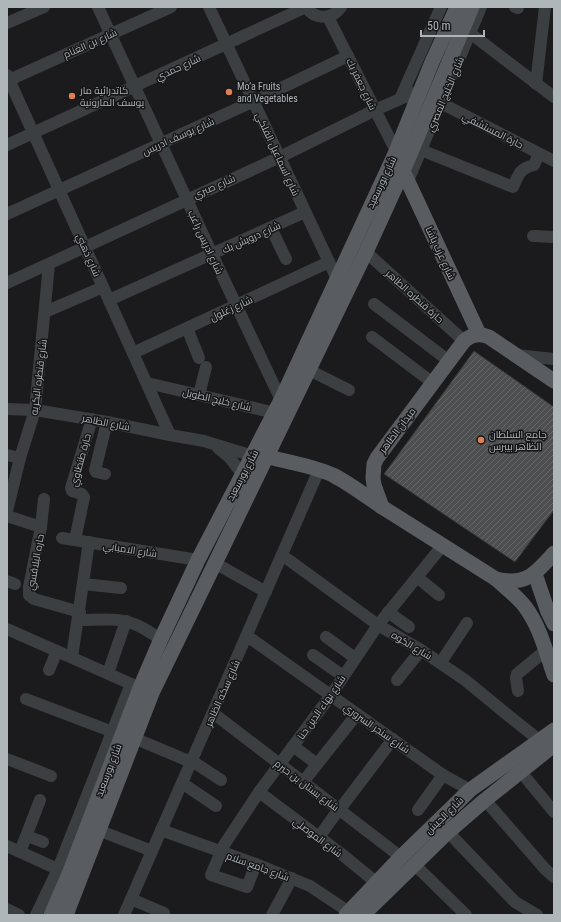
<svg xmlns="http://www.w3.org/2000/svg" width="561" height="922" viewBox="0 0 561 922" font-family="'Roboto Condensed',Cairo,sans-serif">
	<defs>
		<pattern id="building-hatch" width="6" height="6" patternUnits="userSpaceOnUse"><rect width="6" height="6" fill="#4d4f51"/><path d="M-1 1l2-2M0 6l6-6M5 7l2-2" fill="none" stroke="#646668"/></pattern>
	</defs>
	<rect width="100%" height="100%" fill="#1b1b1d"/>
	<path fill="url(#building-hatch)" stroke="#353638" d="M474,351L554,407V510L515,562L384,474Z"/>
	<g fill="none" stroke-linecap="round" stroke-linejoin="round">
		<g stroke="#3c3f41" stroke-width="12">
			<path d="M98,7L212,254L281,400L287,404"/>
			<path d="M209,7L337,279"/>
			<path d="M306,7C315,20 332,20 341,7"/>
			<path d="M515,7L518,8"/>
			<path d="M328,17L396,151"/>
			<path d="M7,23L44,7"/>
			<path d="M470,33L554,97"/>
			<path d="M7,75L170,435"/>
			<path d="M9,80L171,7"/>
			<path d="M536,84L545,7"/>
			<path d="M400,99L441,7"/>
			<path d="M435,100L554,161"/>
			<path d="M7,145L306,7"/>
			<path d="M421,150L513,187C519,174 519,169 534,165L539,154"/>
			<path d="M408,181L481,7"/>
			<path d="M7,214L254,101L348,56"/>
			<path d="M271,228L286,259"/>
			<path d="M533,236L554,237"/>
			<path d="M366,252L464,341"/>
			<path d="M7,283L280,157L375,110L421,90"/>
			<path d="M109,300L305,212"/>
			<path d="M374,304L449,361"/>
			<path d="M45,312L103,287"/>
			<path d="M187,328L199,358"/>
			<path d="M372,337L433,383"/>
			<path d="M133,353L329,262"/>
			<path d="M516,355L554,359"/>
			<path d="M309,370L349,390"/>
			<path d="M147,383L199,395L275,413L281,417"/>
			<path d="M199,395L206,367"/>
			<path d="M7,409L35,410L107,422L170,435L204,441L253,456"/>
			<path d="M218,448L230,458L242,474"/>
			<path d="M7,455L20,458"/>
			<path d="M105,474L96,472L95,470L107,422"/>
			<path d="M44,499L41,527L29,587V595L34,599L80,612"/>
			<path d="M7,511L20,458L35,410L49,264"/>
			<path d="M7,516L41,527"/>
			<path d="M62,538L198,560"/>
			<path d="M75,540L84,497L82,494L72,491L71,488L92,419"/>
			<path d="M282,555L378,625L421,650L465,680L509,716L539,740"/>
			<path d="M215,563L266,592"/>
			<path d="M417,577L439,595"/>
			<path d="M7,581L15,584"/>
			<path d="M83,584L121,588"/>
			<path d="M388,612L409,627"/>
			<path d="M78,620C96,620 117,617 134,624C143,627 152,634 161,639"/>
			<path d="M7,629L138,687"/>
			<path d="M247,636L443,775L470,790"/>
			<path d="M326,637L355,658"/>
			<path d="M313,655L343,676"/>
			<path d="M72,657L89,542"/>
			<path d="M441,662L467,623"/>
			<path d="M49,670L57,651"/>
			<path d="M108,673L126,621"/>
			<path d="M397,680L421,650"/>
			<path d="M518,691L516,678L517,674L545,651"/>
			<path d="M26,699L113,732"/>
			<path d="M213,713L401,857"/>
			<path d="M134,738L191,762"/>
			<path d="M293,746L317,764"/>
			<path d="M7,759L51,776"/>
			<path d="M192,761L221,780"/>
			<path d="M521,772L554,812"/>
			<path d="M303,782L357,714"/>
			<path d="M182,783L216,806"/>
			<path d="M259,792L339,852L377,883"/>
			<path d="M485,800L545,869L554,877"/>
			<path d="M340,809L393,739"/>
			<path d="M418,810L443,775"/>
			<path d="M98,830L152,851"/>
			<path d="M161,830L256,864L310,886L349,912"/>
			<path d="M448,832L515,902L537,915"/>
			<path d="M27,836L43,842"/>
			<path d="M319,837L339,809"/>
			<path d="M7,846L64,872"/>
			<path d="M20,852L40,800"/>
			<path d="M256,864L247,887L211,875L224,845L259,792L331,695L378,625L443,545"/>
			<path d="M414,864L466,915"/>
			<path d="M131,899L164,913"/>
			<path d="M7,909L19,915"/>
			<path d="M36,915L58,869L131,684"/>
			<path d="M124,915L319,470"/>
			<path d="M272,915L292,878"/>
		</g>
		<g stroke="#595c60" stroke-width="15">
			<path d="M403,171L479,334"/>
			<path d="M554,381L489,337C480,333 472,334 464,341L377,458L374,464L373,478L374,485L382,507L496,579C526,586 535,574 554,553"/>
			<path d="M268,457C289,462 313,466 333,475C350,484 366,496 382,507"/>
			<path d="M535,574L548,612L554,624"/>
			<path d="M496,579C506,588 518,597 526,608C540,627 546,652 554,675"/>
			<path d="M51,915L69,874L140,688L161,639L198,560L281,400L395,154L432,62L457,7"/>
			<path d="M66,915L152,693L366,252L403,171L472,7"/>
			<path d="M346,915L401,857L470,790L554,730"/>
			<path d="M363,915L448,832L485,800L554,745"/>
		</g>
	</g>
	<g fill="#dc8153" stroke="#161618" stroke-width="1.5">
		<circle cx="229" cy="92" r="4"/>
		<circle cx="72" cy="96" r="4"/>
		<circle cx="481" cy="440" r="4"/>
	</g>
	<g text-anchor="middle" stroke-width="3" stroke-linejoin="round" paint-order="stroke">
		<g font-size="10" fill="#afb6ba" stroke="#161618">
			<text transform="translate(90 43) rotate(-24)" y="4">شارع بن الغنام</text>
			<text transform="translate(178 67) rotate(-25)" y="4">شارع حمدي</text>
			<text transform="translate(362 84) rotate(64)" y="4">شارع جعفر بك</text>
			<text transform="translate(445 94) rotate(-67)" y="4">شارع الخليج المصري</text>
			<text transform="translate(493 130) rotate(27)" y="4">حارة المستشفي</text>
			<text transform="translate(178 136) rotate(-24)" y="4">شارع يوسف ادريس</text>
			<text transform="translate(278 154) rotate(65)" y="4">شارع اسماعيل الفلكي</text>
			<text transform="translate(381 182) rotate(-65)" y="4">شارع بورسعيد</text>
			<text transform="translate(214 186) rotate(-24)" y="4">شارع صبري</text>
			<text transform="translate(251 237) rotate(-24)" y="4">شارع درويش بك</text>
			<text transform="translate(206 242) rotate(65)" y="4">شارع ادريس راغب</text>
			<text transform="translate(441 253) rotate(65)" y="4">شارع عزب باشا</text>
			<text transform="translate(89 255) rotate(66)" y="4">شارع ذهني</text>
			<text transform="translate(415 296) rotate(42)" y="4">حارة قنطره الطاهر</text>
			<text transform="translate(231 308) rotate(-25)" y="4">شارع زغلول</text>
			<text transform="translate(38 377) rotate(-83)" y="4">شارع قنطره البكريه</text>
			<text transform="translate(217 399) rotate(13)" y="4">شارع خليج الطويل</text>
			<text transform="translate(106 422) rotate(11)" y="4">شارع الظاهر</text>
			<text transform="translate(397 430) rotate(-53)" y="4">ميدان الظاهر</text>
			<text transform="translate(80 460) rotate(-75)" y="4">حارة طنطاوي</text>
			<text transform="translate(242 475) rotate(-62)" y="4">شارع بورسعيد</text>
			<text transform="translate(130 549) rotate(9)" y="4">شارع الامبابي</text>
			<text transform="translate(35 562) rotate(-80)" y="4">حاره البلاقسي</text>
			<text transform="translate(412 645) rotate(31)" y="4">شارع الكوه</text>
			<text transform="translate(222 693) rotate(-66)" y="4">شارع سكه الظاهر</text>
			<text transform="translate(321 707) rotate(-55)" y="4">شارع بهاء الدين حنا</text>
			<text transform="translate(377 728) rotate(35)" y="4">شارع سنجر السروري</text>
			<text transform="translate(108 770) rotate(-69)" y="4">شارع بورسعيد</text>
			<text transform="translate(307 785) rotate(37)" y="4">شارع بستان بن حيرم</text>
			<text transform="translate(444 815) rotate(-44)" y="4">شارع الجيش</text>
			<text transform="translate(318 837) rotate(37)" y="4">شارع الموصلي</text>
			<text transform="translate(258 866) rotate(20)" y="4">شارع جامع سلام</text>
		</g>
		<g font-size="10" fill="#afb6ba" stroke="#161618" text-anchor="start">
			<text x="237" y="90">Mo’a Fruits<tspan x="237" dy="12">and Vegetables</tspan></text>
			<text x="80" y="94">كاتدرائية مار<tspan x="80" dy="12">يوسف المارونية</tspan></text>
			<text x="489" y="438">جامع السلطان<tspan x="489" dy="12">الظاهر بيبرس</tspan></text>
		</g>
	</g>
	<rect width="561" height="922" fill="none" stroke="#afb6ba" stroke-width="16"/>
	<path d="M421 30v6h63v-6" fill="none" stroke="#afb6ba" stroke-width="2"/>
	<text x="427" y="30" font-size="12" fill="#afb6ba" stroke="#161618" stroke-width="3" paint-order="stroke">50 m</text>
</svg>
